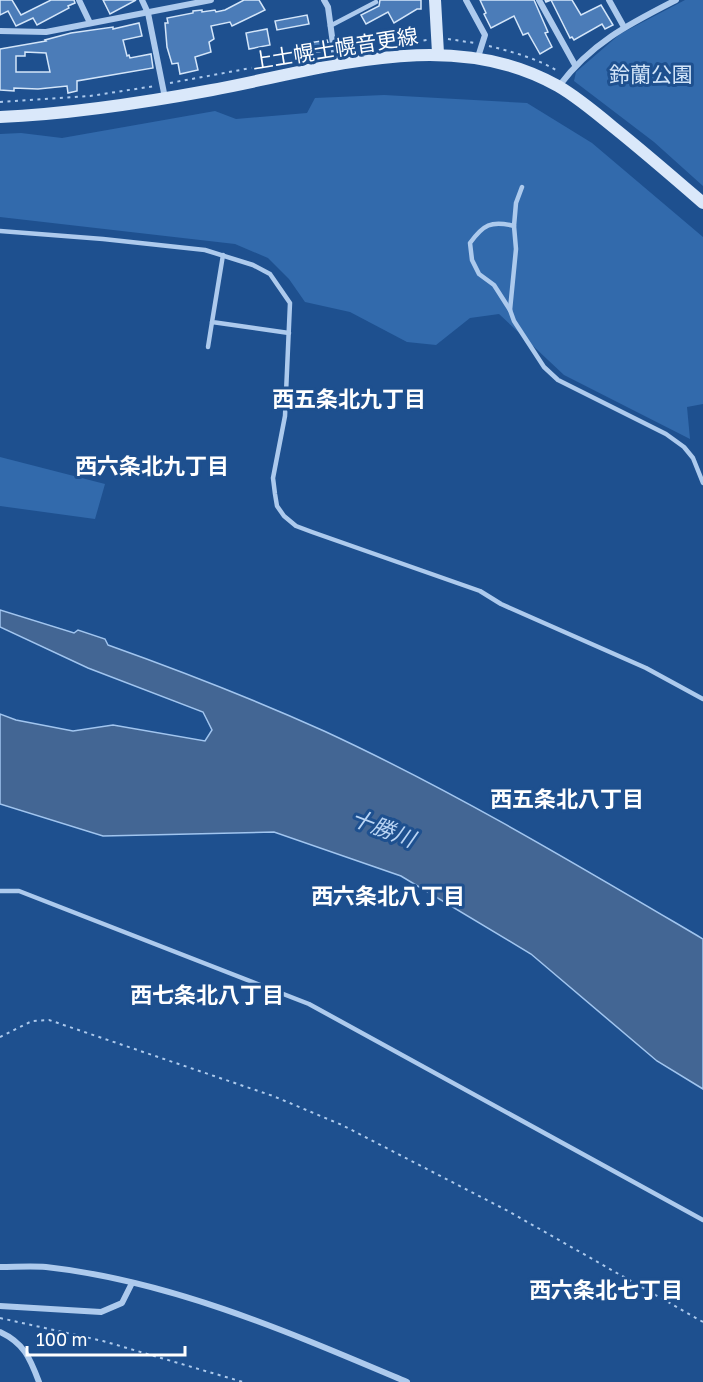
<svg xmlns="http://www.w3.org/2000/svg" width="703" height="1382" viewBox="0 0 703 1382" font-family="'Golos Text','Noto Sans JP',sans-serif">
	<rect width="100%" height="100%" fill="#1e508f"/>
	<g fill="#326aac">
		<path d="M685,0H703V186L654,142L574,81L576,72L620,34Z"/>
		<path d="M384,95L527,103L592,143L703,237V404L687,407L690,439L564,375L499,314L470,318L436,345L407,342L350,312L305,302L289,279L268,258L235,244L0,217V134L21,133L62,138L215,111L236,119L307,113L315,98Z"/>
		<path d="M0,457L105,484L95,519L0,506Z"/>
	</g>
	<path fill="#436694" stroke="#a1c5ef" stroke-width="1.5" d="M0,610L74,633L78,630L105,639L108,645C181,671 253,699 324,731C454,791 579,866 703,939V1089L657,1061L531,954L401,876L274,832L103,836L0,804V714L16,720L73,731L113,725L205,741L212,730L203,712L88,668L0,627Z"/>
	<g fill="#4b7cb8" stroke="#d3e5f9" stroke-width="1.5" fill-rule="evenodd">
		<path d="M0,0H12L21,15L51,0H74L75,3L68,6L69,8L37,25L33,18L16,26L8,11L0,15Z"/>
		<path d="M103,0H136L110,14Z"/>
		<path d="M244,0H259L265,10L232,26L230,22L211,26L214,39L209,42L211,52L195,57L198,70L180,74L178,63L172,64L167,47L165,23H168L167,18L193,13V11L202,10V12L215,10L216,12L225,10Z"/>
		<path d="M380,0H421V9H417L394,23L388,12L366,24L361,15L379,6Z"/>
		<path d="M480,0H534L548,32L545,33L552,47L540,54L528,33L523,35L514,16L491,28L484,14L486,13Z"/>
		<path d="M545,0H572L581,15L601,5L613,25L605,29L602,24L574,40L572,37L570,38L551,0L546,2Z"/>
		<path d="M307,15L309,24L277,30L275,21Z"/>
		<path d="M139,23L142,36L123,40L127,56L129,55L130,58L151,54L153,68L77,81V91L68,93L67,86L38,89L14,88V91L0,90V49L46,41L45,40L71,33L113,27V29ZM25,52L46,53L50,72H16V56H25Z"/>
		<path d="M267,29L270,45L249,49L246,33Z"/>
		<path d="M327,40L328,43L323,51L304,54L302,44Z"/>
	</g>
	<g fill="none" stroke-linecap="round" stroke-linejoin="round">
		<g stroke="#adcaed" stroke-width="2" stroke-dasharray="3 4.5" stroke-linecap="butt">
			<path d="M448,39L475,43"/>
			<path d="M489,46C513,52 539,59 559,72"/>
			<path d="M364,48L427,40"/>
			<path d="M170,83L294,60"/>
			<path d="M0,102L90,96L155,86"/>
			<path d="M0,1037L32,1021L49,1020L273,1096L342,1125L508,1211L703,1322"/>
			<path d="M0,1318L103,1341L243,1382"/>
		</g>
		<g stroke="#adcaed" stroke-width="4.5">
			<path d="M330,26L376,2"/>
			<path d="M522,187L516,203L514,226L516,249L510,310L514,321L544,367L558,380L666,434L684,447L693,458L703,483"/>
			<path d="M0,231L103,239L205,250L253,265L270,274L290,303L285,416L273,478L275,494L277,506L284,516L296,526L312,532L480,591L501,604L646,668L703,699"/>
			<path d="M223,255L212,322L289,333"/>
			<path d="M510,310L494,285L479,274L472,260L470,243C483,225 491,220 514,226"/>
			<path d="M208,347L212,322"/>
			<path d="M0,891H19L309,1004L703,1220"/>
		</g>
		<g stroke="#adcaed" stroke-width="6">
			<path d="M79,0L90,23"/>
			<path d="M142,0L148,13L165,98"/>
			<path d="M324,0L328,7L336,66"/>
			<path d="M466,0L485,35L478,57"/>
			<path d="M539,0L575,65"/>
			<path d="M609,0L624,27"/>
			<path d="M0,31L46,32L211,0"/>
			<path d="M559,86C591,43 629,24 676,0"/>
			<path d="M0,1267C15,1267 31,1266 46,1267C172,1281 291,1333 407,1382"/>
			<path d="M0,1306L101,1312L122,1303L132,1283"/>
			<path d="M0,1332C24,1343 30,1358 39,1382"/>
		</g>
		<g stroke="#dae8fa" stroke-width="12">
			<path d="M435,0L438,53"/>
			<path d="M0,117C71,114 142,103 212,90C325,69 451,25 558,86C577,97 595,112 613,127C643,151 673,177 703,203"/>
		</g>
	</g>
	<g text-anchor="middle" stroke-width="6" stroke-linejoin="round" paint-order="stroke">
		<g font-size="21" fill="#fff" stroke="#1e508f">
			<text transform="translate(335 49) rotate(-9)" y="7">上士幌士幌音更線</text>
		</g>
		<g font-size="21" fill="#d3e5f9" stroke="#1e508f">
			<text x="651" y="82">鈴蘭公園</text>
		</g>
		<g font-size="22" font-weight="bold" fill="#fff" stroke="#1e508f">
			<text x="349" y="407">西五条北九丁目</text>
			<text x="152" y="474">西六条北九丁目</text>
			<text x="567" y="807">西五条北八丁目</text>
			<text x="388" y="904">西六条北八丁目</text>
			<text x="207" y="1003">西七条北八丁目</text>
			<text x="606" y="1298">西六条北七丁目</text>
		</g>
		<g font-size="22" font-style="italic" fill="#b9d4f4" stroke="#1e508f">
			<text transform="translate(383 828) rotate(21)" y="8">十勝川</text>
		</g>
	</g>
	<path d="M27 1346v9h158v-9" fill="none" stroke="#ffffff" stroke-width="3"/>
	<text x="36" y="1346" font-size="18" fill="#ffffff" stroke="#1e508f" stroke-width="4.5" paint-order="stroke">100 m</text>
</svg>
